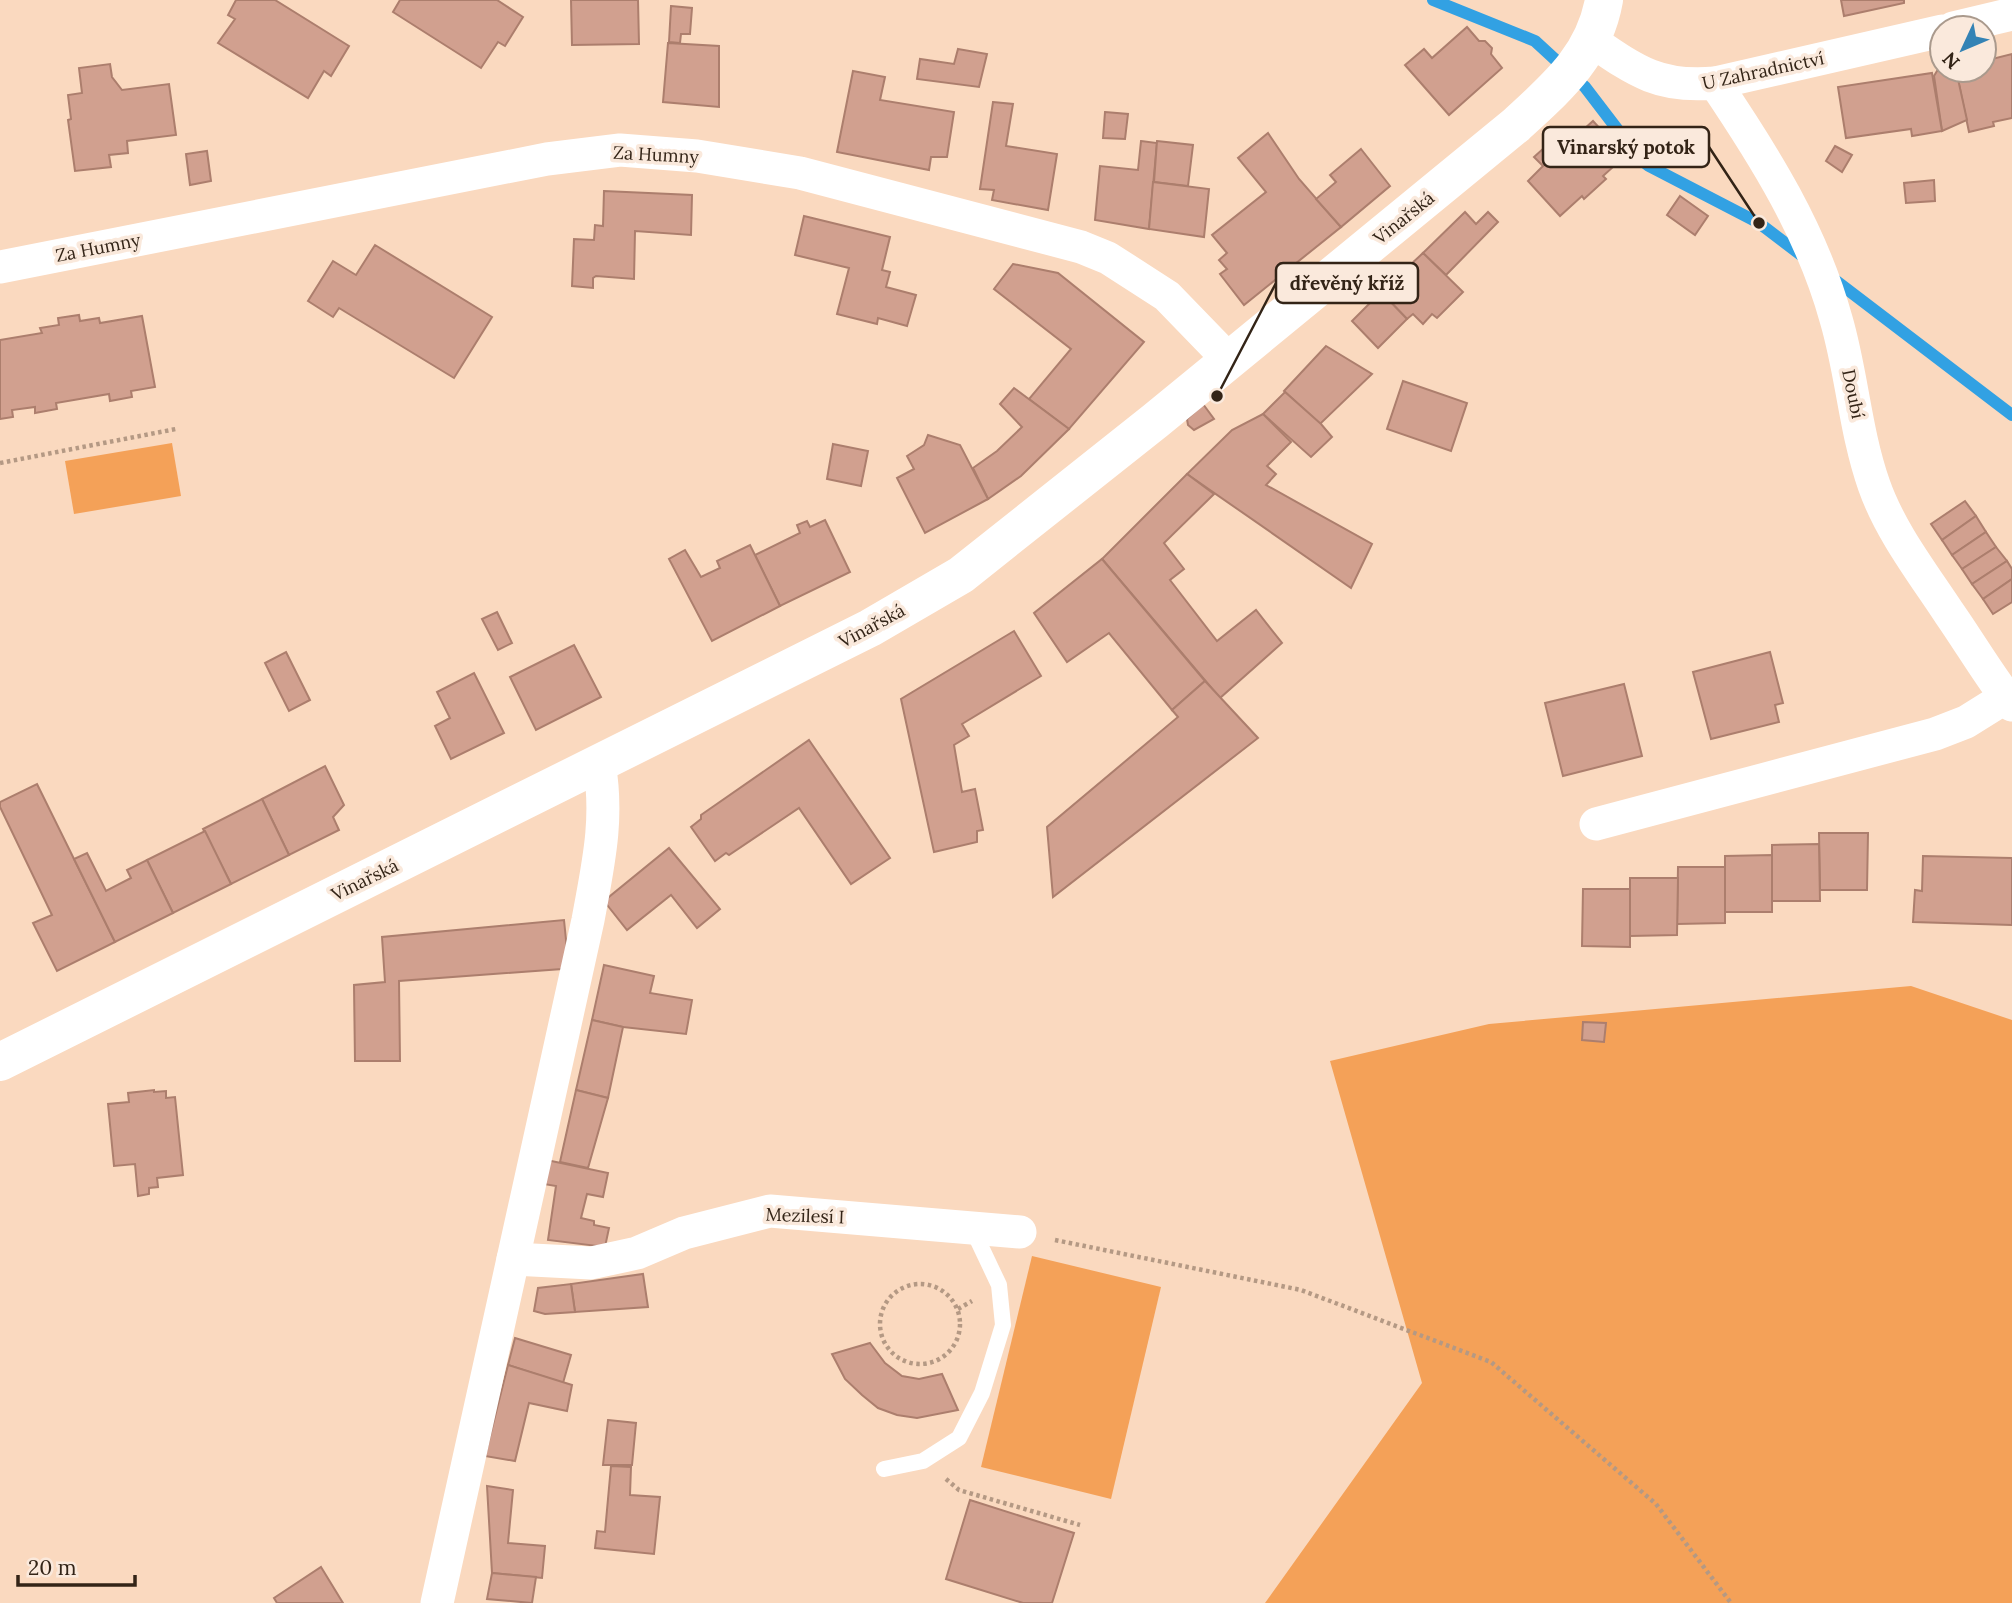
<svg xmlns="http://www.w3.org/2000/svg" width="2012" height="1603" viewBox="0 0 2012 1603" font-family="Lora,serif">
	<rect width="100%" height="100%" fill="#fad9bf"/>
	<g fill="#f4a158">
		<path d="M172,443L181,496L74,514L65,461Z"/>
		<path d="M1911,986L2012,1020V1603H1265L1422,1383L1330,1061L1489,1024Z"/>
		<path d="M1032,1256L1161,1287L1111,1499L981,1467Z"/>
	</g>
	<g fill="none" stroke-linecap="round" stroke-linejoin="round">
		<g stroke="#32a1e3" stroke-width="12">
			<path d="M1433,0L1535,41L1585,87L1640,159L1649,166L1759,223L1805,258"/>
			<path d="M1831,277L2012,415"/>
		</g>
	</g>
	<g fill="#d1a08f" stroke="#ac7e6d" stroke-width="2">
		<path d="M236,0H275L349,46L331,76L324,71L308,98L218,43L235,19L228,15Z"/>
		<path d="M400,0H497L523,17L505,46L498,42L481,68L393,12Z"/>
		<path d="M571,0H638L639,44L572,45Z"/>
		<path d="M1841,0H1904V3L1844,16Z"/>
		<path d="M671,6L692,8L690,34H681L680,43L669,42Z"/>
		<path d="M1467,27L1479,41H1485L1492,48L1491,54L1502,68L1449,115L1405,65L1424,49L1432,58Z"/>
		<path d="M668,43L719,46V107L663,102Z"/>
		<path d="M958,49L987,54L979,87L917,79L920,59L954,64Z"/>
		<path d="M2012,54V118L1993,122L1994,126L1969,132L1956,70H1984V61Z"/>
		<path d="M110,64L112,77L122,90L169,84L176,135L127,141L128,153L109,155L111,167L75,171L68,120L71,119L68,95L82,93L79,68Z"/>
		<path d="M1956,70L1967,120L1942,131L1934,76L1937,71Z"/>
		<path d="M853,71L885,77L880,100L954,112L947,157H931L929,170L837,152Z"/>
		<path d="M1932,73L1942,131L1912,136L1911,129L1846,138L1838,87Z"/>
		<path d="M993,102L1013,104L1006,146L1057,154L1048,210L992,200L994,190L980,189Z"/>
		<path d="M1105,112L1128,114L1125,139L1103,138Z"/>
		<path d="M1593,121L1625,156L1603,176L1606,179L1584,199L1582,196L1560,216L1528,181L1543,166L1534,157L1565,129L1573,139Z"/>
		<path d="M1268,133L1299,179L1341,227L1244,305L1220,274L1227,269L1219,260L1227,253L1212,235L1266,192L1238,158Z"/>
		<path d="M1141,141L1157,143L1149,229L1095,220L1100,166L1138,170Z"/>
		<path d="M1157,141L1193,145L1188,186L1154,182Z"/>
		<path d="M1835,146L1852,155L1842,172L1826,161Z"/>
		<path d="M1361,149L1390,186L1341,227L1316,199L1336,182L1330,175Z"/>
		<path d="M207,151L211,181L190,185L186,154Z"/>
		<path d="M1934,180L1935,201L1906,203L1904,183Z"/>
		<path d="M1153,182L1209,189L1204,237L1149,229Z"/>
		<path d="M604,191L692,195L691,235L635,231L634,279L596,276L593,278V288L572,286L574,239L594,240L595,225L603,226Z"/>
		<path d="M1680,196L1708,216L1695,235L1667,215Z"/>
		<path d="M1465,212L1476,224L1488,212L1498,222L1446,275L1423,253Z"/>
		<path d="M804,216L890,237L882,270L890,272L886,287L916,295L907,326L878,318L877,324L837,314L849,268L795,255Z"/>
		<path d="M375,245L492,317L454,378L339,308L333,317L308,301L333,261L356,275Z"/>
		<path d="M1423,253L1463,292L1437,318L1432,314L1423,324L1413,314L1407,319L1381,292Z"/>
		<path d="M1013,264L1058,273L1144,342L1069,429L1029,399L1071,349L994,289Z"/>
		<path d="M1381,292L1407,319L1378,348L1352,321Z"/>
		<path d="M79,315L80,321L99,318L100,323L142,316L155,387L131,391L132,397L110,401L109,394L56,403L57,409L35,413V407L12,410L13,417L0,419V340L42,333L40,328L59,325L58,318Z"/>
		<path d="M1326,346L1372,374L1320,424L1284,391Z"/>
		<path d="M1403,381L1467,403L1451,451L1387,429Z"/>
		<path d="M1014,388L1069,429L1021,476L988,499L973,468L997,451L1022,427L1000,404Z"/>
		<path d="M1285,392L1321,424L1332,437L1311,457L1263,414Z"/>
		<path d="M1203,404L1214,419L1194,430L1188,425L1187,419Z"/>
		<path d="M1263,414L1291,442L1267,466L1276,474L1266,485L1372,544L1351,588L1187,474L1232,430Z"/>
		<path d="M928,435L960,445L988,499L925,533L897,478L914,469L907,456L924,445Z"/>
		<path d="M833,444L868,451L861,486L827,479Z"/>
		<path d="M1187,474L1214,494L1164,543L1184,569L1170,580L1217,641L1256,610L1282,643L1220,698L1102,559Z"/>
		<path d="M1965,501L1976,516L1942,540L1931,524Z"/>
		<path d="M1976,516L1986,532L1952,555L1942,540Z"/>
		<path d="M825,520L850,572L780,606L755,555L800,533L797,525L807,521L810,527Z"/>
		<path d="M1986,532L1996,547L1962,569L1952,555Z"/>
		<path d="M750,545L780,606L712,641L669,559L685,550L701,577L720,568L717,561Z"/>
		<path d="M1996,547L2007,561L1972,584L1962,569Z"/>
		<path d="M1102,559L1205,681L1172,710L1109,633L1067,662L1034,613Z"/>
		<path d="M2007,561L2012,569V579L1983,599L1972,584Z"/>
		<path d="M2012,579V602L1993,614L1983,599Z"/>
		<path d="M497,612L512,643L498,650L482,619Z"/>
		<path d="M1014,631L1041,676L962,724L969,736L954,745L962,792L975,789L983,830L977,831V842L934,852L901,699Z"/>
		<path d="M574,645L601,697L536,730L510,677Z"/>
		<path d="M286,652L310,700L289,711L265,663Z"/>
		<path d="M1770,652L1783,703L1775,705L1779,722L1711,739L1693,672Z"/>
		<path d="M474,673L504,733L451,759L435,726L450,718L437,692Z"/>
		<path d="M1205,681L1258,738L1053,897L1047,827L1178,717L1172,710Z"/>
		<path d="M1624,684L1642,756L1563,776L1545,703Z"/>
		<path d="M809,740L890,858L851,884L799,808L729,855L726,853L715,861L691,827L701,819V815Z"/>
		<path d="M325,766L344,805L333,817L339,830L289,855L262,799Z"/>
		<path d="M37,784L115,942L57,971L33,923L52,915L0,807V802Z"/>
		<path d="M262,799L289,855L231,884L203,829Z"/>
		<path d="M205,831L231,884L173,913L147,860Z"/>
		<path d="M1819,833H1868L1867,890H1820Z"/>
		<path d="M1819,844L1820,901H1772V845Z"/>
		<path d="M669,848L720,909L697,928L671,895L627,930L604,901Z"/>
		<path d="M87,853L106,891L131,878L127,870L147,860L173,913L115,942L74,859Z"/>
		<path d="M1772,855V912H1725V856Z"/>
		<path d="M1923,856L2012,858V925L1913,922L1915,890L1922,891Z"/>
		<path d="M1678,867H1725V923L1677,924Z"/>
		<path d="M1630,878H1678L1677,935L1630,936Z"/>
		<path d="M1583,889H1630V947L1582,946Z"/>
		<path d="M564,920L567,950L562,969L399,981L400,1061H355L354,985L385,982L382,937Z"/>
		<path d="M604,965L654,976L650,993L692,1000L686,1034L623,1027L592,1020Z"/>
		<path d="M592,1020L623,1027L608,1098L576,1090Z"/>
		<path d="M1583,1022L1606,1023L1604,1042L1582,1040Z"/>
		<path d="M154,1090V1092L166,1091V1098L175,1097L183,1175L157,1178L158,1187L149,1188V1194L138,1196L135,1164L114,1166L108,1104L129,1102L128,1093Z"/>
		<path d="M576,1090L608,1098L588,1168L560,1162Z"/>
		<path d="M542,1159L608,1173L603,1197L587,1194L581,1218L594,1221V1225L609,1228L605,1247L548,1240L556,1186L538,1183Z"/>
		<path d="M643,1274L648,1307L575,1312L571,1284Z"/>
		<path d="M571,1284L575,1312L545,1314L534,1311L538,1288Z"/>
		<path d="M515,1338L571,1355L563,1383L508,1365Z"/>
		<path d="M870,1343L885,1363L902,1376L919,1379L942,1374L958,1410L917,1418L897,1415L878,1408L862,1395L845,1379L832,1354Z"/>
		<path d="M508,1365L572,1385L567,1411L529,1403L515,1461L485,1456Z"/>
		<path d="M608,1420L636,1423L632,1465H603Z"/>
		<path d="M611,1466L631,1467L630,1495L660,1497L654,1554L595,1548L597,1531L605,1532Z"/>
		<path d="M487,1486L513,1490L508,1543L545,1546L542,1578L492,1573Z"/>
		<path d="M970,1500L1074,1533L1052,1603H1023L946,1579Z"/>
		<path d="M321,1567L343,1603H277L274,1598Z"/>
		<path d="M492,1573L536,1577L532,1603L487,1599Z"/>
	</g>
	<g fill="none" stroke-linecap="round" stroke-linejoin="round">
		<g stroke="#b49984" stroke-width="4.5" stroke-dasharray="3.5 3.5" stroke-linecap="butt">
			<path d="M0,463L176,429"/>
			<path d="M1055,1240L1301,1290L1491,1362L1656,1504L1731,1603"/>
			<circle cx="920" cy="1324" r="40"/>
			<path d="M958,1309L972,1301"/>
			<path d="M946,1479L959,1490L1080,1525"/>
		</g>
		<path stroke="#fff" stroke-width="16" d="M884,1469L923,1461L959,1438L982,1393L1003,1325L999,1285L972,1228"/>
		<g stroke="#fff" stroke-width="33">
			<path d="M1953,28L2012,14"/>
			<path d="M1592,41C1637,72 1660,88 1715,83L1942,31"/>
			<path d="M1715,83C1765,157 1812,232 1836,319C1852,373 1855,431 1874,485C1890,531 1922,572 1949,613C1970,643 1989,676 2012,705"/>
			<path d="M0,267L547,159L620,150L697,156L800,173L1081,247L1108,258L1167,296L1229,360"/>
			<path d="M1596,824L1935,734L1966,722L2006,697"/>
			<path d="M513,1259L591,1263L637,1253L684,1233L770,1211L1020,1232"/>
			<path d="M437,1603L588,920C598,865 609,819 599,763"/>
		</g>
		<path stroke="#fff" stroke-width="38" d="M0,1062L870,628L961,575L1155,421L1516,125C1556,88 1594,57 1604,0"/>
	</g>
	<g text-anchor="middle" stroke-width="7" stroke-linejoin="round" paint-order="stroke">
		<g font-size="18" fill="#332417" stroke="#fae9dc">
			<text transform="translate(1763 71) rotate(-12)" y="6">U Zahradnictví</text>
			<text transform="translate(656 155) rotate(3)" y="6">Za Humny</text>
			<text transform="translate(1404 218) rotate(-39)" y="6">Vinařská</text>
			<text transform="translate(98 248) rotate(-11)" y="6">Za Humny</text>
			<text transform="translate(1853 394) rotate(78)" y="6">Doubí</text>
			<text transform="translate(872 626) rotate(-28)" y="6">Vinařská</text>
			<text transform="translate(365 880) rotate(-26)" y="6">Vinařská</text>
			<text transform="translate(805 1216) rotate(2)" y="6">Mezilesí I</text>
		</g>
	</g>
	<path fill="none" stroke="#332417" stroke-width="2.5" d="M1759 223L1709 147M1217 396L1276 283"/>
	<g fill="#332417" stroke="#fae9dc" stroke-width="2.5">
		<circle cx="1759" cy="223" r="7"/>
		<circle cx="1217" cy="396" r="7"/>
	</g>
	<g fill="#fae9dc" stroke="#332417" stroke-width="2.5">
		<rect x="1543" y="127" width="166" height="40" rx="7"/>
		<rect x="1276" y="263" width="142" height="40" rx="7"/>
	</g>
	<g font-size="19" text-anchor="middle" font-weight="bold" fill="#332417">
		<text x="1626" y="154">Vinarský potok</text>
		<text x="1347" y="290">dřevěný kříž</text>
	</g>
	<g transform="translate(1963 49) rotate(226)"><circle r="33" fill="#fae9dc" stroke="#aa9a8d" stroke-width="2"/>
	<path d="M0-5L12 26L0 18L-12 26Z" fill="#3483b5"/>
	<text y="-10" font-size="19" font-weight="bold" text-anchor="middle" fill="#332417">N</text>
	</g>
	<path d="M18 1575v10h117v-10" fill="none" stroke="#332417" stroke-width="3.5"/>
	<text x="28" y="1575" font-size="21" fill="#332417" stroke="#fae9dc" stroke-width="5" paint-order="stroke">20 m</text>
</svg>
